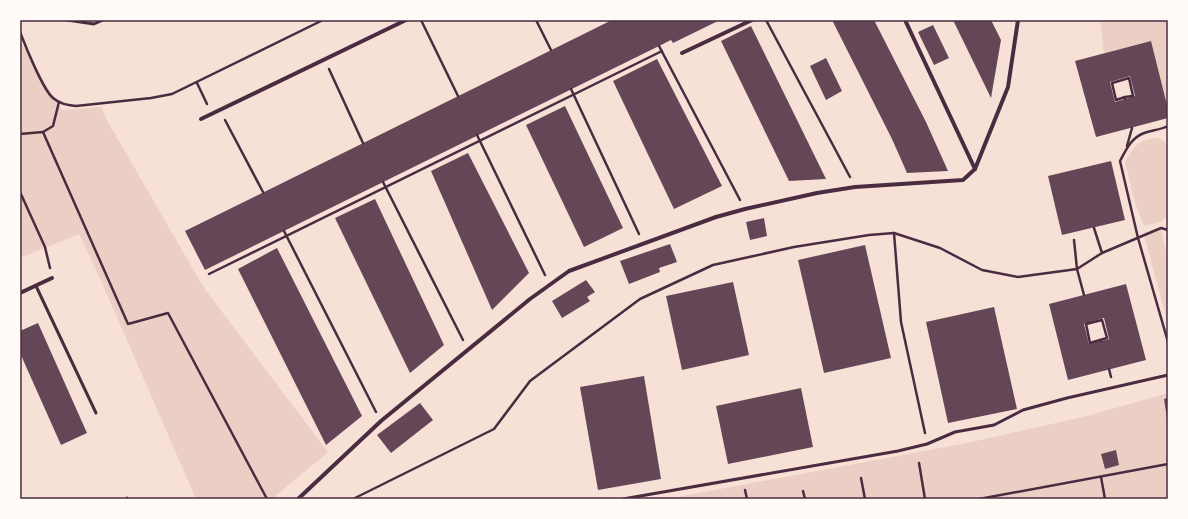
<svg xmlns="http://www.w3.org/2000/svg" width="1188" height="519" viewBox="0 0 1188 519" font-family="'Sofia Sans Condensed',sans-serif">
	<rect width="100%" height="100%" fill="#f7e1d7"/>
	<g fill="#ebcfc5">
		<path d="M1100,20H1168V109L1151,41L1104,53Z"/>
		<path d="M20,41L62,110L101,107L108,122L204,288L328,452L272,499H196L99,276L79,234L20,258Z"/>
		<path d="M1159,138L1165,142L1168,151V215L1160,222L1144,226L1135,203L1125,162C1136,145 1138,139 1159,138Z"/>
		<path d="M1161,228L1168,264V324L1144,235Z"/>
		<path d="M1168,393V499H666L967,443L1087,416Z"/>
	</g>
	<g fill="#644757" fill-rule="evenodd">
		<path d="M612,20H720L673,43L671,40L659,46L205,270L185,231Z"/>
		<path d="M832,20H874L926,122L948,171L907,173L892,139Z"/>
		<path d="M953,20H991L1001,40L991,98Z"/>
		<path d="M933,25L949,58L934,65L918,32Z"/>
		<path d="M751,26L826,179L789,181L721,41Z"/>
		<path d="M1151,41L1168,109V118L1096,137L1075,61ZM1130,76L1135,96L1115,102L1110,82Z"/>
		<path d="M826,58L842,91L826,100L810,66Z"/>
		<path d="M657,59L722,186L674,209L613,81Z"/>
		<path d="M565,106L623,228L584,247L526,125Z"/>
		<path d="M468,153L529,273L492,310L431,171Z"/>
		<path d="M1111,161L1125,220L1062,235L1048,176Z"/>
		<path d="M375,199L444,345L410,373L335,218Z"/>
		<path d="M764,218L767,236L750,240L746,222Z"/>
		<path d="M670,244L677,262L659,268L660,272L629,284L620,261Z"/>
		<path d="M865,245L891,358L824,373L798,260Z"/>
		<path d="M277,248L362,416L326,445L238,269Z"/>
		<path d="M586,280L595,292L587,297L590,301L562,318L552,301Z"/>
		<path d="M733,282L749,355L682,370L666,296Z"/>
		<path d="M1126,284L1146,360L1068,380L1049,304ZM1104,318L1109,339L1089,344L1084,324Z"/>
		<path d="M994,307L1017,409L948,423L926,322Z"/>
		<path d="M38,323L87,433L61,445L20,353V331Z"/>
		<path d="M644,376L661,479L598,490L580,387Z"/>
		<path d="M801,388L813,447L728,464L716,406Z"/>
		<path d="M1168,398V418H1167L1164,399Z"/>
		<path d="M420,403L433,420L391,453L377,435Z"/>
		<path d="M1116,450L1119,465L1105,469L1101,454Z"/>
	</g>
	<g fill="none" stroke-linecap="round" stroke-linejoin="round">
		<g stroke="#4a2c40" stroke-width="2.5">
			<path d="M421,20L458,96"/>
			<path d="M536,20L551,50"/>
			<path d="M766,20L850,177"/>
			<path d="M20,32C25,45 43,90 53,98C60,104 67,105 76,106L151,98L172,94L323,20"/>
			<path d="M659,46L740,200"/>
			<path d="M329,69L363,143"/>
			<path d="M197,83L207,104"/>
			<path d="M571,89L639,234"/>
			<path d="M1125,97L1116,100L1112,83L1129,78L1133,96L1125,97V99"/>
			<path d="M225,120L263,192"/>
			<path d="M1168,126C1160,130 1152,130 1144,133C1131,138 1126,150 1120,161L1138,238L1168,342"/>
			<path d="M43,132L53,126L59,102"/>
			<path d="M20,134L43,132L128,324L168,313L267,499"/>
			<path d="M477,135L545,275"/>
			<path d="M1127,146L1132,128"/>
			<path d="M383,182L463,340"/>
			<path d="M20,192L45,247L50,268"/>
			<path d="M1094,228L1102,253"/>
			<path d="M284,231L376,412"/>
			<path d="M894,233L901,322L925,433"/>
			<path d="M1074,240L1077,269L1084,295"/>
			<path d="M209,274L662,51"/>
			<path d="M1100,340L1090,343L1086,324L1102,320L1107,338L1100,340L1101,341"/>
			<path d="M1109,369L1111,377"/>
			<path d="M919,463L925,499"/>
			<path d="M1101,477L1105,499"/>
			<path d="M861,478L865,499"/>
			<path d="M745,490L747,499"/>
			<path d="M803,491L805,499"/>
			<path d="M355,498L494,429L530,381L640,299L713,265L794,247L869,235L894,233L940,248L982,270L1018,277L1077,269L1102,253L1161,228L1168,230"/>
			<path d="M979,499L1168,464"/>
		</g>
		<g stroke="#4a2c40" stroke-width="3">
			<path d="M67,20L94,24L103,20"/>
			<path d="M36,286L96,413"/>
			<path d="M127,498V499"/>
			<path d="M623,499L898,451L927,444L955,432L994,425L1023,410L1067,398L1168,375"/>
		</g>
		<g stroke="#4a2c40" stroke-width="4">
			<path d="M905,20L975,169"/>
			<path d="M682,53L752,20"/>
			<path d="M201,119L406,20"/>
			<path d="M20,293L52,278"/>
			<path d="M298,499L381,421L530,299L569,271L716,217L745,209L817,193L855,187L963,180L975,169L1008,87L1018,20"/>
		</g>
	</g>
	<rect width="1188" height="519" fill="none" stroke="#fffaf5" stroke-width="42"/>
	<rect x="21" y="21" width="1146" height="477" fill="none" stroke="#4a2c40" stroke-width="1.5"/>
</svg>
